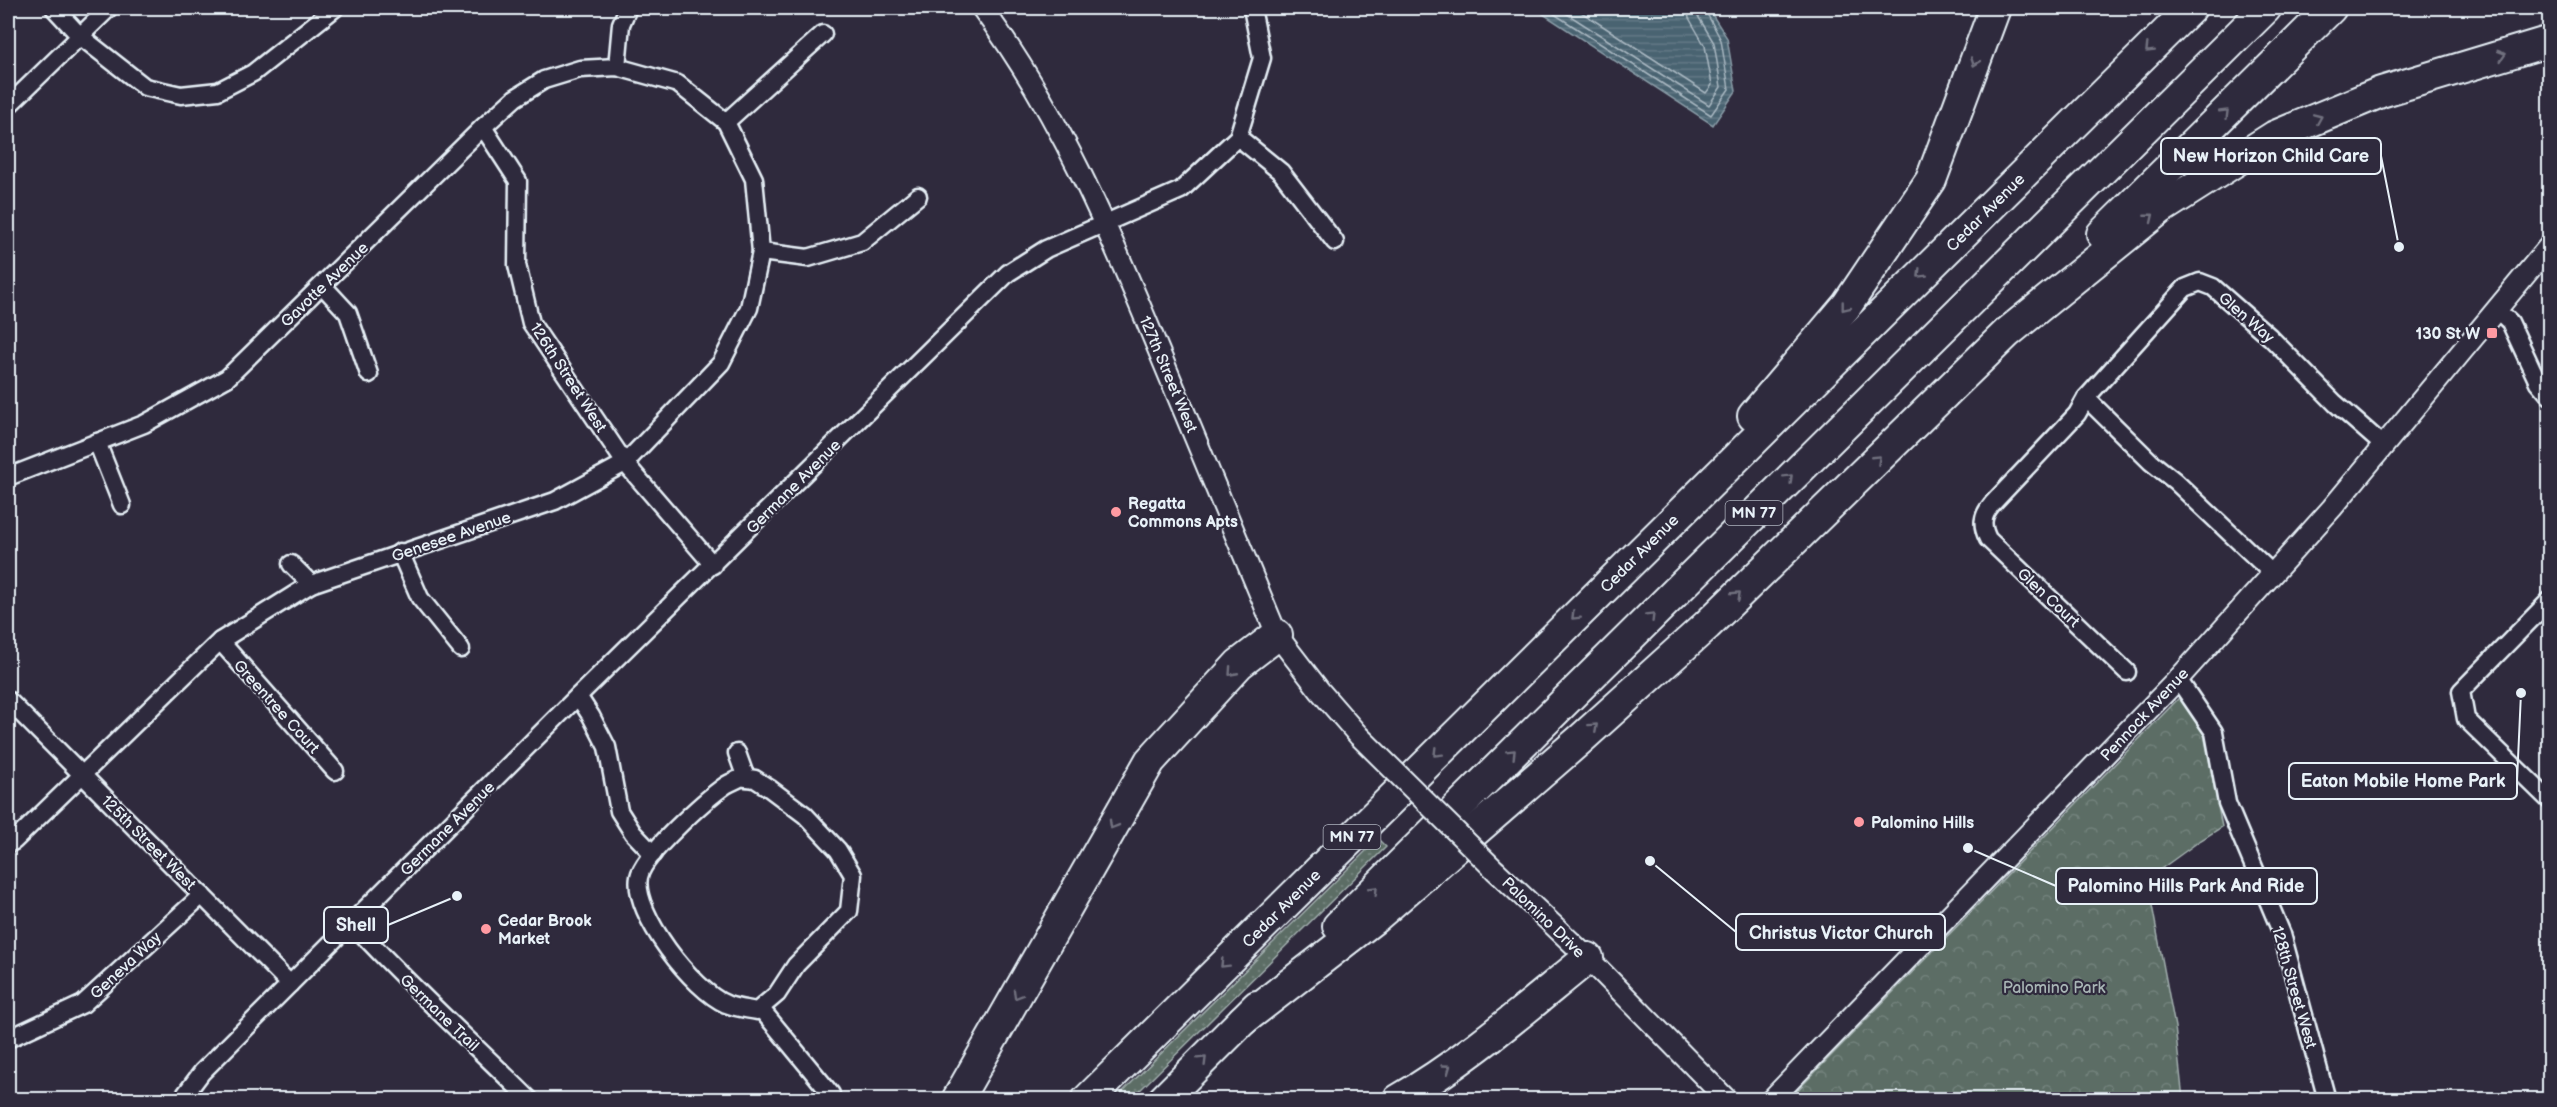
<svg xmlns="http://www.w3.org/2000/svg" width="2557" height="1107" viewBox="0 0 2557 1107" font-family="'Balsamiq Sans',sans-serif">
	<defs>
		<pattern id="grass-dots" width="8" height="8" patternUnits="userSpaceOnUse" patternTransform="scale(1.5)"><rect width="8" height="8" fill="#5b6d65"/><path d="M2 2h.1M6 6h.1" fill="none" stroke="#73827c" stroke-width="1.8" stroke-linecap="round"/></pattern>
		<pattern id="forest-crowns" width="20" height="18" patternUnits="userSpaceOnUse" patternTransform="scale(1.5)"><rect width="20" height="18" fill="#5b6d65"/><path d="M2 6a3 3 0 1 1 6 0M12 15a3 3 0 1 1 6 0" fill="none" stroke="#73827c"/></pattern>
		<pattern id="water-rules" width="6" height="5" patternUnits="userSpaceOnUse" patternTransform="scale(1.5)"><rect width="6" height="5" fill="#4a6371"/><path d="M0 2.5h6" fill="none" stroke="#647a86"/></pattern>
	</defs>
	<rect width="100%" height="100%" fill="#2f2a3d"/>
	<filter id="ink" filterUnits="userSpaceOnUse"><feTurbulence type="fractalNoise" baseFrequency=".0167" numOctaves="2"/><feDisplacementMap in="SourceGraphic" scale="12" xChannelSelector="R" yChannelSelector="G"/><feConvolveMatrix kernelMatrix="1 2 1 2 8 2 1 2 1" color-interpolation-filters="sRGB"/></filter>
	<g filter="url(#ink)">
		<path fill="url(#grass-dots)" stroke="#a2afae" stroke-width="1.5" d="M1378,839L1386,847L1131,1099H1115Z"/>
		<path fill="url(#forest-crowns)" stroke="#a2afae" stroke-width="1.5" d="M2179,698L2204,734L2222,827L2201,840L2147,879L2175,1027L2183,1099H1789Z"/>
		<path fill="url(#water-rules)" stroke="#899ca7" stroke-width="1.5" d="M1534,8H1708L1727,38L1736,91L1713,125Z"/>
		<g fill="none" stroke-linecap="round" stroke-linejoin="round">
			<g stroke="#a9b8c2" stroke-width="1.5">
				<path d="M1545,8L1711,115L1729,89L1721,40L1704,8"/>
				<path d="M1558,8L1709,105L1721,87L1714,43L1698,16L1696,8"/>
				<path d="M1575,8L1706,93L1712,85L1705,46L1689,18L1687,8"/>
			</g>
			<defs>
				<g id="minor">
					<path d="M54,8L80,36L145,87L181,95L218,91L253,73L335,8"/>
					<path d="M617,67L621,24L628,8"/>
					<path d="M8,106L109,8"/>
					<path d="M726,122L823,34"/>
					<path d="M483,127L518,181L517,265L531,323L625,463L713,565"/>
					<path d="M1238,137L1281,172L1335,242"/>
					<path d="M761,252L808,258L862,242L918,196"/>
					<path d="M323,286L348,313L369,374"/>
					<path d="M2496,309L2510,322L2538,382L2550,396"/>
					<path d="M2086,398L2151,462L2175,481L2273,574"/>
					<path d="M97,442L122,505"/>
					<path d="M8,477L144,424L227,378L483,127L515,98L544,80L580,69L617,67L678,84L726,122L754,179L761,252L749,308L721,363L625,463L555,501L311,584L220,641L14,841L8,844"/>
					<path d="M400,552L420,598L461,649"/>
					<path d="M291,564L311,584"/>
					<path d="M2550,600L2461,691L2466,719L2550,801"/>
					<path d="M220,641L335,771"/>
					<path d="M2127,672L1988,539C1981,525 1982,516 1992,504L2077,414L2086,398L2185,288L2200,282L2213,287L2270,337L2335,403L2383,445"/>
					<path d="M2178,679L2214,732L2227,803L2282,934L2327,1100"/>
					<path d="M578,696L591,716L607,747L619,811L633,833L653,854"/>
					<path d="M8,700L290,984"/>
					<path d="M737,753L746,778"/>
					<path d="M742,777L755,779L769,788L805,815L838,850L853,875L849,911L796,965L777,994L757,1011C747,1009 735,1008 726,1004C694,991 632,913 639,877C643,855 706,799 726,785C731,782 737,780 742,777Z"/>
					<path d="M352,923C408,985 471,1041 530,1100"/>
					<path d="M761,1009L831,1094"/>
					<path d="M8,1039L83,1004L202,895"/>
					<path d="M181,1100L202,1072L578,696L1008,273L1046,249L1181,190L1238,137L1262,58L1252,8"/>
				</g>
				<g id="tertiary">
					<path d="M982,8C1059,112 1109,230 1158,349C1198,444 1237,539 1277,635L1320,691L1359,736"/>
					<path d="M1496,871L1588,958L1727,1100"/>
					<path d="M1771,1100L2178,679L2332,508L2550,245"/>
				</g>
				<g id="motorway">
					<path d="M2102,234L2331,8"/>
					<path d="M1753,416L1847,305L1931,180L1995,8"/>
					<path d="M1338,926L2266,8"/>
					<path d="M1243,1020L1375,918L1582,738L1707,625L2007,333L2160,209L2275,136L2381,92L2550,41"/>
					<path d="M957,1100L1150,761L1239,664L1277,635"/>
					<path d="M1087,1100L2191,8"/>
					<path d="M1163,1100L1257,1006"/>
					<path d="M1398,1100C1466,1061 1527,1007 1588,958"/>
				</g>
			</defs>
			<use href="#minor" stroke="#e8f1f8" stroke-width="21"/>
			<use href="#tertiary" stroke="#e8f1f8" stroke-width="24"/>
			<use href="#motorway" stroke="#e8f1f8" stroke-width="34"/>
			<use href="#minor" stroke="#2f2a3d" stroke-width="16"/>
			<use href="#tertiary" stroke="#2f2a3d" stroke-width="20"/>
			<use href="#motorway" stroke="#2f2a3d" stroke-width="30"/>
			<defs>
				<path id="tertiary-bridge" d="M1359,736L1496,871"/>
			</defs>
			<use href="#tertiary-bridge" stroke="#e8f1f8" stroke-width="24" stroke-linecap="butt"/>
			<use href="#tertiary-bridge" stroke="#2f2a3d" stroke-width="20"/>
		</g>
		<defs><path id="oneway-chevron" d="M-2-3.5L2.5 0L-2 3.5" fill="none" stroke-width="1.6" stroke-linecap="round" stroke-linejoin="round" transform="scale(1.5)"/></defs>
		<g stroke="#70707e">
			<use href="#oneway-chevron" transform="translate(2149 49) rotate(135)"/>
			<use href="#oneway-chevron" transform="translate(2502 55) rotate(-17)"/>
			<use href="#oneway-chevron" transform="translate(1975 62) rotate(110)"/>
			<use href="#oneway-chevron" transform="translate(2225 113) rotate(-45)"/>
			<use href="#oneway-chevron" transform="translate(2318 118) rotate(-23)"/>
			<use href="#oneway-chevron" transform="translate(2150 217) rotate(-39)"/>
			<use href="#oneway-chevron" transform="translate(1921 274) rotate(135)"/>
			<use href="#oneway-chevron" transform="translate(1845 307) rotate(128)"/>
			<use href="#oneway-chevron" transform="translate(1877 459) rotate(-44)"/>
			<use href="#oneway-chevron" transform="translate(1789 478) rotate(-45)"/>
			<use href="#oneway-chevron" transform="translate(1737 595) rotate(-44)"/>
			<use href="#oneway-chevron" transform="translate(1575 616) rotate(135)"/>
			<use href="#oneway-chevron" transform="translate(1651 616) rotate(-45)"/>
			<use href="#oneway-chevron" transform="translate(1232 672) rotate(132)"/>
			<use href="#oneway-chevron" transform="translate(1594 727) rotate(-42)"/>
			<use href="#oneway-chevron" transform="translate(1437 753) rotate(135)"/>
			<use href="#oneway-chevron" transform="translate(1512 753) rotate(-45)"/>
			<use href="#oneway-chevron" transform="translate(1113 825) rotate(120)"/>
			<use href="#oneway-chevron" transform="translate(1374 890) rotate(-45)"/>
			<use href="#oneway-chevron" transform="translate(1224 964) rotate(135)"/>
			<use href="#oneway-chevron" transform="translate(1017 995) rotate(120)"/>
			<use href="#oneway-chevron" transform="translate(1203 1060) rotate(-45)"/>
			<use href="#oneway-chevron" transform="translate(1447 1068) rotate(-36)"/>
		</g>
	</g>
	<g fill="#ff9aa2" stroke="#2f2a3d" stroke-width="2">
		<rect x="2486" y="327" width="12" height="12" rx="3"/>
		<circle cx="1116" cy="512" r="6"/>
		<circle cx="1859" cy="822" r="6"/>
		<circle cx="486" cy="929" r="6"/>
	</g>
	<g text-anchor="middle" stroke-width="4.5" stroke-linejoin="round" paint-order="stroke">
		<g fill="#2f2a3d" stroke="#b0b5c0" stroke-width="1.5">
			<rect x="1725.5" y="501" width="57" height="24" rx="4.5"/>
			<rect x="1323.5" y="825" width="57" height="24" rx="4.5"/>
		</g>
		<g font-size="15" font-weight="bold" fill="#e8f1f8">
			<text x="1754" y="518">MN 77</text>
			<text x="1352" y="842">MN 77</text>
		</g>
		<g font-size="16" fill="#e8f1f8" stroke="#2f2a3d">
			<text transform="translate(1985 212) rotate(-45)" y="6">Cedar Avenue</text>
			<text transform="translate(324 284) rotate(-44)" y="6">Gavotte Avenue</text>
			<text transform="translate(2247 317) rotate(41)" y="6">Glen Way</text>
			<text transform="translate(1169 374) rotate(67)" y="6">127th Street West</text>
			<text transform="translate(569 377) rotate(57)" y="6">126th Street West</text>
			<text transform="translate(793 486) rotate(-45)" y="6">Germane Avenue</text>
			<text transform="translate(451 536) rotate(-19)" y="6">Genesee Avenue</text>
			<text transform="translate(1639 553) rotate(-45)" y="6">Cedar Avenue</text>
			<text transform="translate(2049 597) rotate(43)" y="6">Glen Court</text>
			<text transform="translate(277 706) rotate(48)" y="6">Greentree Court</text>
			<text transform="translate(2144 714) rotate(-47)" y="6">Pennock Avenue</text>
			<text transform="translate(447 828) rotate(-45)" y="6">Germane Avenue</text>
			<text transform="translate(149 842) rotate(45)" y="6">125th Street West</text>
			<text transform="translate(1281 908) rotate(-45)" y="6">Cedar Avenue</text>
			<text transform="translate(1544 917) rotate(44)" y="6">Palomino Drive</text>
			<text transform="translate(125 965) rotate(-43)" y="6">Geneva Way</text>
			<text transform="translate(2295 987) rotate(74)" y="6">128th Street West</text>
			<text transform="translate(440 1012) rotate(44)" y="6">Germane Trail</text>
		</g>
		<g font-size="16" font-weight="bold" fill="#e8f1f8" stroke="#2f2a3d" text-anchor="start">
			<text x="2480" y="339" text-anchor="end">130 St W</text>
			<text x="1128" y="509">Regatta<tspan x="1128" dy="18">Commons Apts</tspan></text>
			<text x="1871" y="828">Palomino Hills</text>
			<text x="498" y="926">Cedar Brook<tspan x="498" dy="18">Market</tspan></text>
		</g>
		<g font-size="16" fill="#a9b6b6" stroke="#2f2a3d">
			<text x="2054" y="993">Palomino Park</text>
		</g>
	</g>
	<path fill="none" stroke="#e8f1f8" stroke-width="2" d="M2399 247L2381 156M2521 693L2517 781M1968 848L2056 886M457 896L388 925M1650 861L1736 932"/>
	<g fill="#e8f1f8" stroke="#2f2a3d" stroke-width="2">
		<circle cx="2399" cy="247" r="6"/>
		<circle cx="2521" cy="693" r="6"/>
		<circle cx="1968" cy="848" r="6"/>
		<circle cx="457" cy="896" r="6"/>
		<circle cx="1650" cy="861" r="6"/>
	</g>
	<g fill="#2f2a3d" stroke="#e8f1f8" stroke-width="2">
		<rect x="2161" y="138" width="220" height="36" rx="6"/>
		<rect x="2289" y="763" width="228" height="36" rx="6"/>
		<rect x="2056" y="868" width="261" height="36" rx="6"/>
		<rect x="324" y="907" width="64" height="36" rx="6"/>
		<rect x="1736" y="914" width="209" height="36" rx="6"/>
	</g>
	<g font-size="18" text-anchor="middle" font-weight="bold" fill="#e8f1f8">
		<text x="2271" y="162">New Horizon Child Care</text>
		<text x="2403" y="787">Eaton Mobile Home Park</text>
		<text x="2186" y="892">Palomino Hills Park And Ride</text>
		<text x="356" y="931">Shell</text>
		<text x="1841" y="939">Christus Victor Church</text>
	</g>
	<rect width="2557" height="1107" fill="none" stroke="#2f2a3d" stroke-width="30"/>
	<rect x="15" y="15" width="2527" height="1077" fill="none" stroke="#e8f1f8" stroke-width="2" filter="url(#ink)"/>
</svg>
